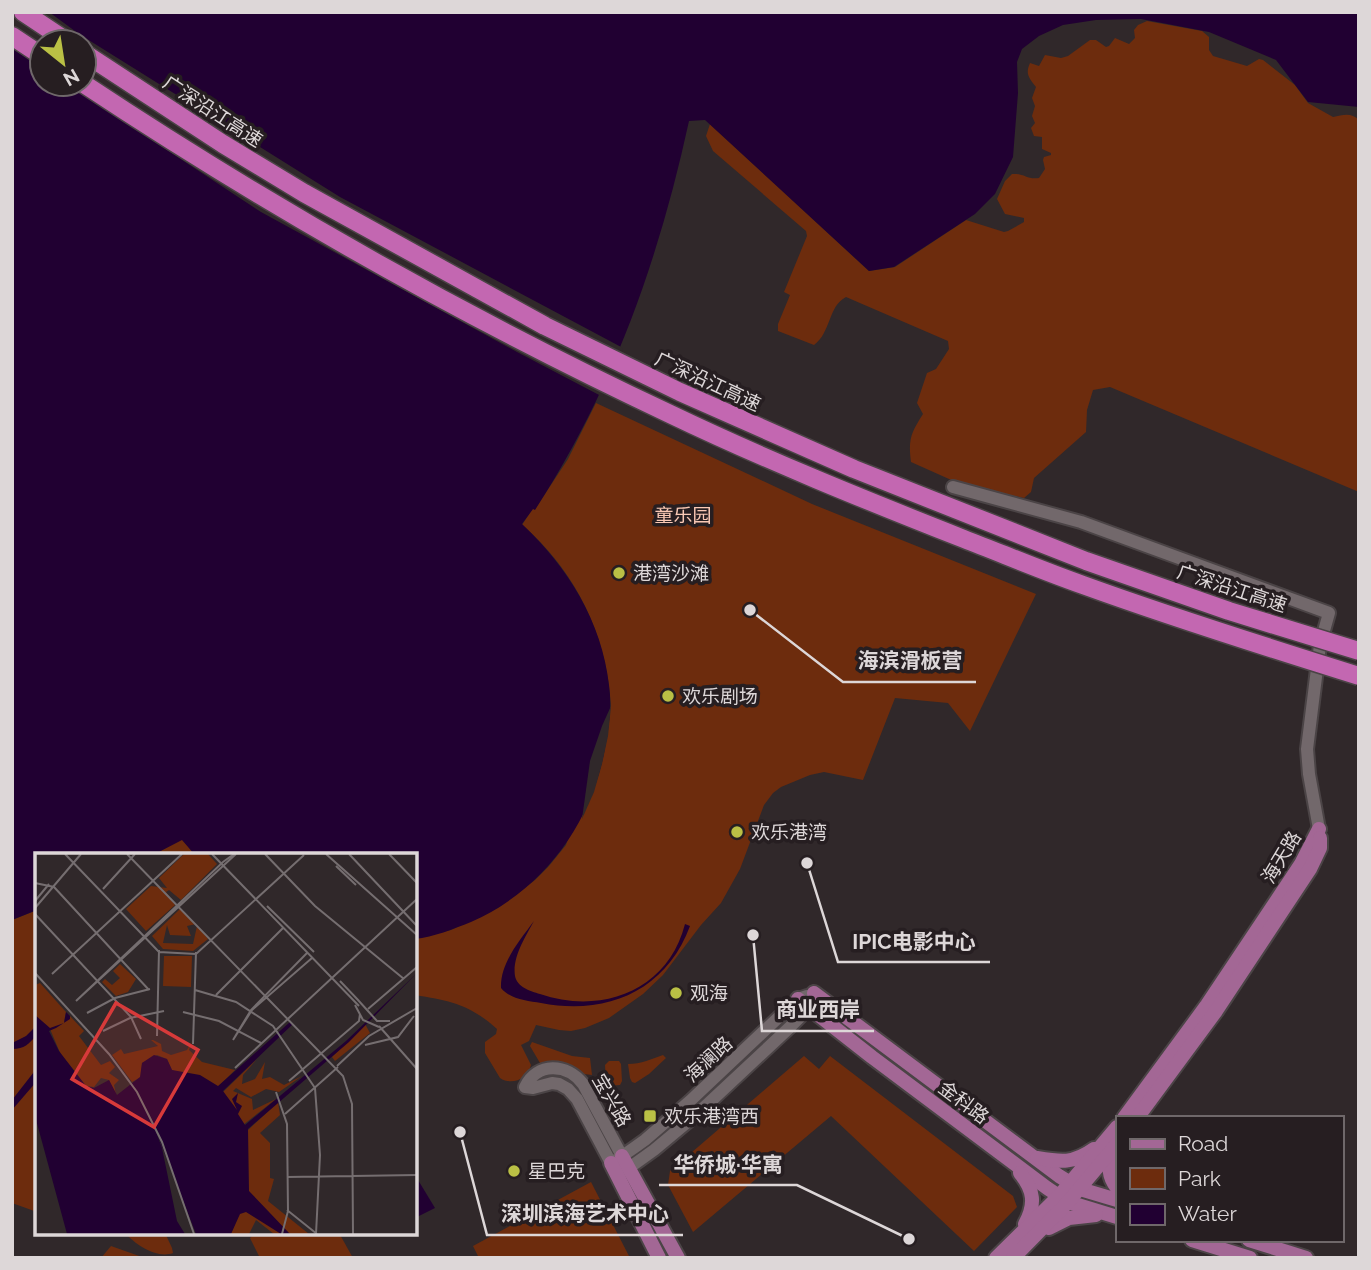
<svg xmlns="http://www.w3.org/2000/svg" width="1371" height="1270" viewBox="0 0 1371 1270" font-family="Raleway,'Noto Sans SC',sans-serif">
	<rect width="100%" height="100%" fill="#30282a"/>
	<g fill="#6d2c0d">
		<path d="M1147,21L1202,31L1209,37V50L1213,56L1247,66L1259,59L1263,60L1295,85L1308,103L1333,117C1343,115 1351,112 1359,120V492L1110,387L1093,390L1087,410L1086,432L1034,478L1031,492L1024,498L958,483L911,462C908,439 911,433 923,414L917,403L927,373L936,369L949,349L948,341L846,297C828,306 831,333 814,345L778,331V324L790,295L784,292L807,236L806,231L713,151L706,136L710,124L869,271L895,267L966,220L1004,232L1008,231L1024,222V218L1005,214L997,199L1005,181L1012,174C1025,173 1027,180 1039,178L1045,169L1043,160L1044,157L1051,155V153L1042,149V137L1034,136L1031,128L1035,123L1032,116L1035,106L1032,98L1036,87C1029,78 1025,74 1030,63L1039,66L1045,55L1061,58L1068,56L1090,40H1096L1106,47L1109,46L1115,38L1129,44L1135,38L1134,30L1138,25Z"/>
		<path d="M596,403L812,504L1036,594L970,731L948,703L895,698L863,780L824,772L810,775L781,787L773,793L764,805L740,869L721,903L701,925L663,975L643,994L609,1018L585,1028L571,1031L559,1030L536,1025L529,1041L521,1045L531,1065C528,1079 512,1086 500,1078L485,1053V1042L496,1034L497,1029C469,1004 451,1001 415,995V939L451,930L498,908L535,880L549,866L566,845L611,706C607,636 576,571 522,525L533,508L535,509L568,459Z"/>
		<path d="M182,839L195,855H153Z"/>
		<path d="M37,910V1212L12,1203V920Z"/>
		<path d="M532,1042L572,1056L590,1058L592,1075L584,1074L573,1068L540,1063L530,1046Z"/>
		<path d="M663,1055L666,1058L649,1074L635,1083L632,1082L630,1078L628,1064C641,1064 652,1059 663,1055Z"/>
		<path d="M804,1056L819,1069L830,1056L1013,1196L1017,1207L974,1251L831,1116L693,1232L668,1185L670,1171Z"/>
		<path d="M609,1061H619L621,1064L622,1081L620,1085L608,1086L606,1084L605,1065Z"/>
		<path d="M591,1182L630,1258H479L473,1246Z"/>
		<path d="M125,1233H165L172,1248L173,1253C157,1259 136,1245 125,1233Z"/>
		<path d="M255,1233H339L353,1258H260L250,1238Z"/>
		<path d="M111,1246L142,1257L143,1258H101Z"/>
	</g>
	<g fill="#210032" fill-rule="evenodd">
		<path d="M12,12H1359V107L1308,102L1276,60L1209,32L1141,19L1096,20L1063,25L1039,36L1022,49L1017,62L1018,93L1013,157L995,194L975,214L894,267L869,271L705,120L689,121C659,259 613,390 535,510L533,509L522,524C568,567 602,622 609,685C612,706 609,728 605,748C591,825 543,890 471,922C453,929 434,937 415,939V855H195L182,840L153,855H37V910L12,920ZM42,42H84V84H42Z"/>
		<path d="M534,921C526,936 512,957 515,976C517,987 530,991 540,994C601,1015 668,991 685,924L690,926C666,991 606,1016 541,1003C527,1001 510,999 501,988C500,963 520,940 534,921Z"/>
		<path d="M37,1025V1035C28,1044 25,1049 12,1049V1043L26,1036Z"/>
		<path d="M37,1068V1081L12,1110V1100Z"/>
		<path d="M415,1175L435,1208L415,1218Z"/>
	</g>
	<g fill="#30282a">
		<path d="M12,12H49L79,34L340,197L623,348L603,397L517,352L261,212L67,84H84V42H42V67L12,48Z"/>
		<path d="M611,706L608,736L602,764L594,792L582,819L590,761L602,726Z"/>
	</g>
	<g fill="none" stroke-linecap="round" stroke-linejoin="round">
		<defs>
			<g id="minor">
				<path d="M953,487L1081,522L1329,613L1320,645L1307,749L1309,774L1319,829"/>
				<path d="M622,1156L583,1084C567,1063 537,1062 525,1087L533,1088L552,1083L559,1084L568,1089L577,1099L611,1163C623,1156 634,1148 645,1140L690,1101L798,999L807,996"/>
				<path d="M622,1173L654,1150L696,1115L789,1028L809,1008L812,1000"/>
			</g>
			<g id="major">
				<path d="M814,993L1059,1176L1080,1189L1117,1200"/>
				<path d="M798,999L872,1057L1047,1188L1068,1202L1117,1217"/>
				<path d="M1124,1118L1207,1005L1301,864L1319,829"/>
				<path d="M1137,1118L1216,1011L1310,869L1320,848V838"/>
				<path d="M1113,1154C1108,1167 1108,1176 1117,1188"/>
				<path d="M622,1156L678,1258"/>
				<path d="M1037,1158C1061,1162 1073,1164 1094,1149"/>
				<path d="M611,1163L659,1258"/>
				<path d="M1020,1173C1034,1190 1036,1204 1025,1224"/>
				<path d="M1049,1228L1069,1218L1096,1215"/>
				<path d="M1192,1240L1250,1258"/>
				<path d="M1249,1240L1306,1258"/>
				<path d="M996,1258L1059,1196L1117,1127"/>
				<path d="M1013,1258L1068,1202L1117,1144"/>
			</g>
			<g id="highway">
				<path d="M23,12L68,42"/>
				<path d="M12,36L42,56"/>
			</g>
		</defs>
		<use href="#minor" stroke="#4b4446" stroke-width="16"/>
		<use href="#major" stroke="#4b4446" stroke-width="18"/>
		<use href="#highway" stroke="#4b4446" stroke-width="21"/>
		<use href="#minor" stroke="#72686b" stroke-width="12"/>
		<use href="#major" stroke="#a36795" stroke-width="14"/>
		<use href="#highway" stroke="#c367b1" stroke-width="18"/>
		<defs>
			<g id="highway-bridge">
				<path d="M84,53L223,144L304,193L545,326L680,392L854,469L1086,561L1229,611L1359,651"/>
				<path d="M84,84C271,208 468,319 670,414C766,460 865,500 964,539C1003,554 1043,571 1083,585C1174,618 1266,647 1359,676"/>
			</g>
		</defs>
		<use href="#highway-bridge" stroke="#4b4446" stroke-width="21" stroke-linecap="butt"/>
		<use href="#highway-bridge" stroke="#c367b1" stroke-width="18"/>
	</g>
	<g fill="#bac045" stroke="#261e21" stroke-width="2.5">
		<circle cx="619" cy="573" r="7"/>
		<circle cx="668" cy="696" r="7"/>
		<circle cx="737" cy="832" r="7"/>
		<circle cx="676" cy="993" r="7"/>
		<rect x="643" y="1109" width="14" height="14" rx="3.5"/>
		<circle cx="514" cy="1171" r="7"/>
	</g>
	<g text-anchor="middle" stroke-width="7" stroke-linejoin="round" paint-order="stroke">
		<g font-size="19" fill="#ddd7d8" stroke="#261e21">
			<text transform="translate(213 111) rotate(33)" y="7">广深沿江高速</text>
			<text transform="translate(708 381) rotate(25)" y="7">广深沿江高速</text>
			<text transform="translate(1232 588) rotate(18)" y="7">广深沿江高速</text>
			<text transform="translate(1281 857) rotate(-59)" y="7">海天路</text>
			<text transform="translate(708 1059) rotate(-43)" y="7">海澜路</text>
			<text transform="translate(612 1100) rotate(60)" y="7">宝兴路</text>
			<text transform="translate(964 1102) rotate(37)" y="7">金科路</text>
		</g>
		<g font-size="19" fill="#fac9b5" stroke="#261e21">
			<text x="683" y="522">童乐园</text>
		</g>
		<g font-size="19" fill="#ddd7d8" stroke="#261e21" text-anchor="start">
			<text x="633" y="580">港湾沙滩</text>
			<text x="682" y="703">欢乐剧场</text>
			<text x="751" y="839">欢乐港湾</text>
			<text x="690" y="1000">观海</text>
			<text x="664" y="1123">欢乐港湾西</text>
			<text x="528" y="1178">星巴克</text>
		</g>
	</g>
	<g transform="translate(35 853)">
		<rect width="382" height="382" fill="#30282a"/>
		<path d="M149,1H173L182,11L146,47L134,37L131,39L140,52L111,78L91,56L116,33L132,35L124,25ZM145,56L161,71L152,73L156,83L135,82L132,72L128,90L158,91L162,73L173,86L158,98L128,96L117,83ZM129,103H157L156,134L128,133ZM85,111L101,126L93,139L81,143L67,129L70,126L77,132L85,125L78,118ZM5,130L31,159L29,169L35,163L49,178L44,183L66,212L75,208L80,214L74,220L84,227L79,232L81,242L74,227L66,225L59,234L51,233L26,202L15,176L0,162V132ZM330,171L335,180L300,208L297,204ZM116,187H118L126,191L127,198L136,202L152,197L157,188L154,197L167,209L200,217L183,234L137,217L132,206L122,202L107,210L106,224L97,229L77,202L86,196L89,201L123,193ZM222,206L208,222L207,231L220,226L230,209L227,226L235,224L249,232L267,223L244,239L231,236L216,244L201,235L198,238L217,246L218,257L241,246L208,272L188,239ZM243,249L245,262L225,280L235,290V325L239,326L233,348L274,381H239L221,367L214,381H196L213,332L212,278Z" fill="#6d2c0d"/>
		<path d="M381,121L314,189L213,276L214,338L255,381H246L211,359L205,361L196,381H32L0,263V162L15,175L29,170L31,159L35,163V166L21,175L14,178L24,198L51,233L59,235L74,227L82,242L105,224L107,210L119,202L132,206L137,217L165,222L183,233L255,169L258,171L188,238L202,257L197,246L203,240L201,249L207,253L203,261L210,272L311,188Z" fill="#210032"/>
		<path d="M111,252L161,381H150L142,368L127,295Z" fill="#30282a"/>
		<path fill="none" stroke="#756e70" stroke-width="2" d="M30,1L124,99L161,101L269,2M92,1L308,223L317,251L318,381M177,1L324,153M199,1L188,9L41,148L201,1M230,1L280,53L369,126M291,1L382,82M314,1L382,73M354,1L382,30M301,13L321,32M0,30L19,34L114,137M68,36L100,1M0,48L14,31M232,53L279,99M0,55L46,1M0,61L96,164L106,186M272,100L216,157L198,187L217,157L277,105M0,120L74,201L102,239L127,289L159,381M17,121L147,1M305,128L324,148M160,137L201,149L238,173L280,235L285,302L281,381M181,142L248,75M323,147L342,168H355M320,152L328,167L344,174M333,156L382,114M148,159L184,168L226,190M52,160L80,145L115,136M344,173L382,216M68,178L95,165L129,158M122,183L124,97M158,191L161,99M330,192L363,184L379,163M302,213L334,183L382,155M200,215L382,46M254,228L324,168L325,161M241,239L252,271L253,358L247,381M250,261L303,214M252,324L382,322M252,357L282,381"/>
		<path fill="#d73a3a" fill-opacity="0.15" stroke="#d73a3a" stroke-width="3.5" d="M81,150L163,197L119,274L37,226Z"/>
		<rect width="382" height="382" fill="none" stroke="#ddd7d8" stroke-width="3.5"/>
	</g>
	<path fill="none" stroke="#ddd7d8" stroke-width="2.5" d="M750 610L843 682H976M807 863L838 962H990M753 935L762 1031H874M909 1239L797 1185H659M460 1132L487 1235H683"/>
	<g fill="#ddd7d8" stroke="#261e21" stroke-width="2.5">
		<circle cx="750" cy="610" r="7"/>
		<circle cx="807" cy="863" r="7"/>
		<circle cx="753" cy="935" r="7"/>
		<circle cx="909" cy="1239" r="7"/>
		<circle cx="460" cy="1132" r="7"/>
	</g>
	<g font-size="21" text-anchor="middle" font-weight="bold" fill="#ddd7d8" stroke="#261e21" stroke-width="7" stroke-linejoin="round" paint-order="stroke">
		<text x="910" y="668">海滨滑板营</text>
		<text x="914" y="949">IPIC电影中心</text>
		<text x="818" y="1017">商业西岸</text>
		<text x="728" y="1172">华侨城·华寓</text>
		<text x="585" y="1221">深圳滨海艺术中心</text>
	</g>
	<rect width="1371" height="1270" fill="none" stroke="#ddd7d8" stroke-width="28"/>
	<rect x="1116" y="1116" width="228" height="126" fill="#261e21" stroke="#6f686a" stroke-width="2"/>
	<rect x="1130" y="1139" width="35" height="10" fill="#a36795" stroke="#6f686a" stroke-width="2"/>
	<text x="1178" y="1151" font-size="21" fill="#ddd7d8">Road</text>
	<rect x="1130" y="1168" width="35" height="21" fill="#6d2c0d" stroke="#6f686a" stroke-width="2"/>
	<text x="1178" y="1186" font-size="21" fill="#ddd7d8">Park</text>
	<rect x="1130" y="1204" width="35" height="21" fill="#210032" stroke="#6f686a" stroke-width="2"/>
	<text x="1178" y="1221" font-size="21" fill="#ddd7d8">Water</text>
	<g transform="translate(63 63) rotate(150)"><circle r="33" fill="#261e21" stroke="#6f686a" stroke-width="2"/>
	<path d="M0-5L12 26L0 18L-12 26Z" fill="#bac045"/>
	<text y="-10" font-size="19" font-weight="bold" text-anchor="middle" fill="#ddd7d8">N</text>
	</g>
</svg>
